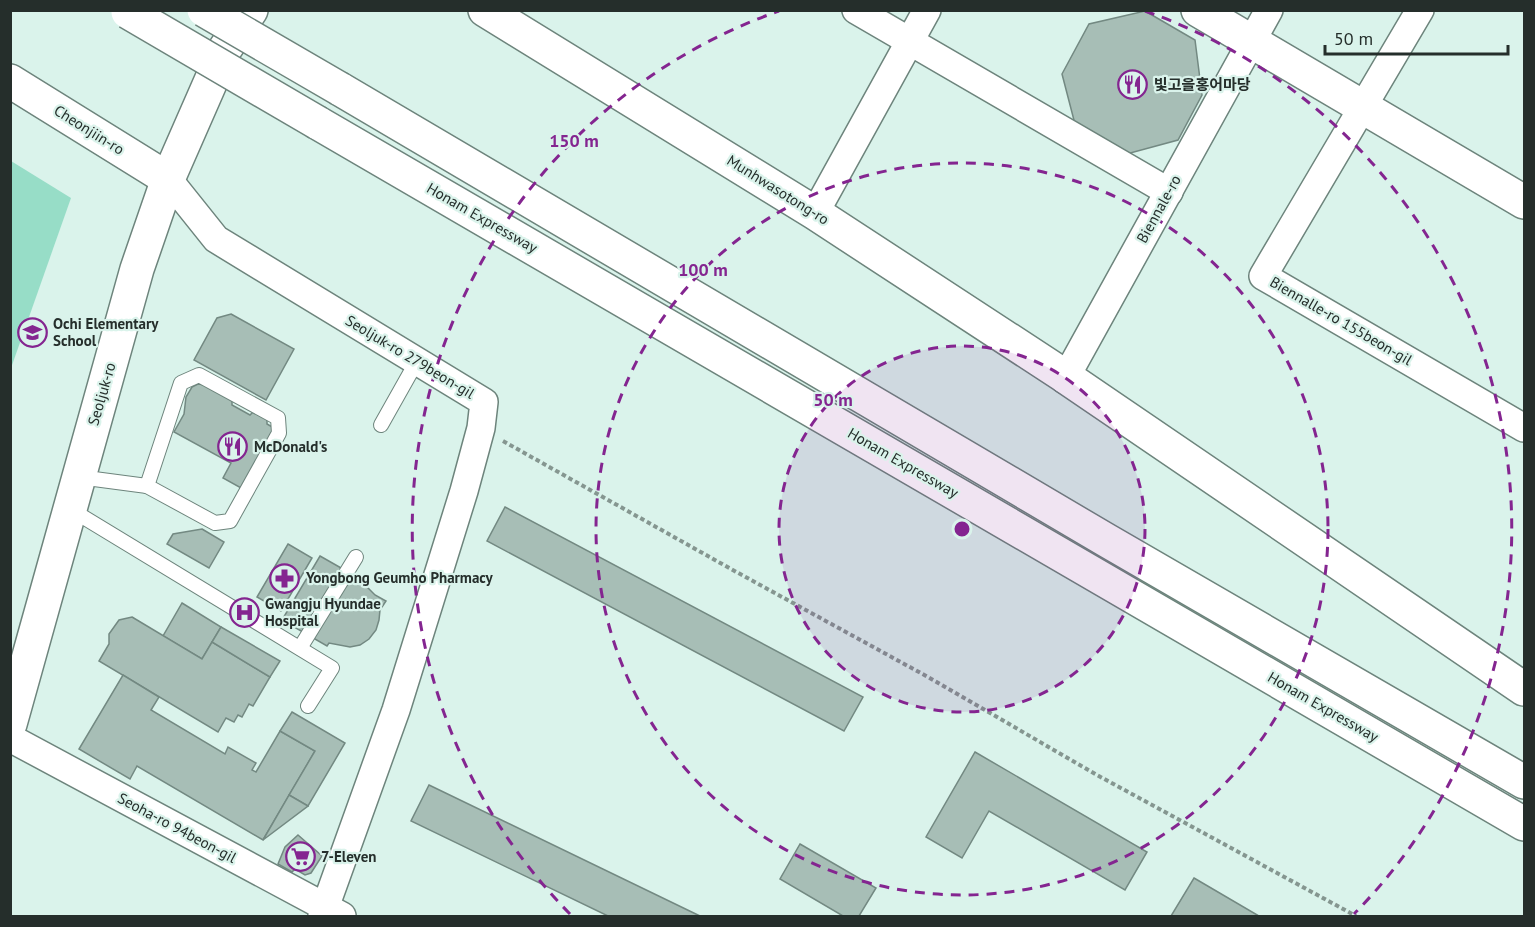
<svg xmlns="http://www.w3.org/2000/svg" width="1535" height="927" viewBox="0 0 1535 927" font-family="'PT Sans','Noto Sans KR',sans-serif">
	<rect width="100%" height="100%" fill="#daf3eb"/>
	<path fill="#97ddc7" d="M11,161L71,198L11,368Z"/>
	<g fill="#a7beb6" stroke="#738982" stroke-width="1.5">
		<path d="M1145,11L1195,40L1202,95L1178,140L1123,155L1076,128L1062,74L1089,24Z"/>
		<path d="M231,314L294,349L266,400L194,360L217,318Z"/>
		<path d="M198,384L205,385L232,400V405L250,415L254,411L267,419V424L274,428L241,488L223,478L231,463L174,432L184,414L186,397L192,387Z"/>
		<path d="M505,507L863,697L844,731L487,541Z"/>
		<path d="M202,529L224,542L209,568L167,544L173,534Z"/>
		<path d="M288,544L312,558L281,611L257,597Z"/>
		<path d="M320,556L357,577L355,580L363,583L375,595L386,601L380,610L379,620L376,630L369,639L360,645L350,647L329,643L327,646L282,620Z"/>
		<path d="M182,603L221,627L202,659L163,636Z"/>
		<path d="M132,617L202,659L212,642L270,677L253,706L249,704L242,717L238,715L234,722L226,718L218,732L99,661L109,644V634L119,620Z"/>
		<path d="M221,627L280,661L270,677L212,642Z"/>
		<path d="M123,675L159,697L151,710L225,754L228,747L256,763L252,770L256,772L280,731L315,751L263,840L137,766L130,779L79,749Z"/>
		<path d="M292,712L345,743L308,806L289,795L315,751L280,731Z"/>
		<path d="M975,752L1147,852L1125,890L989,811L962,858L926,837Z"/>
		<path d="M429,785L700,916H608L411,821Z"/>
		<path d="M289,795L308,806L263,840Z"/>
		<path d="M298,835L322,856L311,873L305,875L295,869L292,872L278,864L285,847Z"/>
		<path d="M800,844L876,888L859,916H843L780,879Z"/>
		<path d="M1194,878L1259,916H1171Z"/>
	</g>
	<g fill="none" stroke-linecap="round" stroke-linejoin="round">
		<defs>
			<g id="service">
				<path d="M199,375L278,418L279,433L230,521L215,523L147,486L181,383Z"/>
				<path d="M381,425L417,361"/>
				<path d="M79,477L147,486"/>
				<path d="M70,509L332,668L308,706"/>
				<path d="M300,648L356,557"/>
			</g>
			<g id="minor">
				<path d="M856,10L1169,192"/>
				<path d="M1420,10L1263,276L1524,428"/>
				<path d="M168,179L216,239L484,402L481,428L464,491L396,710L322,916"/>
				<path d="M815,213L927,10"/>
				<path d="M1066,377L1269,10"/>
				<path d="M10,738L342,916"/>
			</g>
			<g id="tertiary">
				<path d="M485,10L815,213L1066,377"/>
				<path d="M1198,10L1524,202"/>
				<path d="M10,81L168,179"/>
			</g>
			<path id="secondary" d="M10,724L137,269L168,179L225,49L251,10"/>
			<g id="motorway">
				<path d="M340,89L1106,540L1524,782"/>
				<path d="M318,123L1524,824"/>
				<path d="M1066,377L1524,689"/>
			</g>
		</defs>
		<use href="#service" stroke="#6d847c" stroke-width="16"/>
		<use href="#minor" stroke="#6d847c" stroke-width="30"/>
		<use href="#tertiary" stroke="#6d847c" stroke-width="36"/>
		<use href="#secondary" stroke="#6d847c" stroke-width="36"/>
		<use href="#motorway" stroke="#6d847c" stroke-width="36"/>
		<path stroke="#859690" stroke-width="4" stroke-dasharray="4.5 3" stroke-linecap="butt" d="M503,441L731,569L928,677L1097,775L1356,916"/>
		<use href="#service" stroke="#fff" stroke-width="14"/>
		<use href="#minor" stroke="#fff" stroke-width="27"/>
		<use href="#tertiary" stroke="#fff" stroke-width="33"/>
		<use href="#secondary" stroke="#fff" stroke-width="33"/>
		<use href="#motorway" stroke="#fff" stroke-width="33"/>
		<defs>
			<g id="motorway-bridge">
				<path d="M204,10L340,89"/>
				<path d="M128,12L318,123"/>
			</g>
		</defs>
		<use href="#motorway-bridge" stroke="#6d847c" stroke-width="36" stroke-linecap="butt"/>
		<use href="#motorway-bridge" stroke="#fff" stroke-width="33"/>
	</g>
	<circle cx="962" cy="529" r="183" fill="#842590" fill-opacity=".12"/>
	<g fill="none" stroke="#842590" stroke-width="3" stroke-dasharray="10 8">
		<circle cx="962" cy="529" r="183"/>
		<circle cx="962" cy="529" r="366"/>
		<path d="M570 914A549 549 0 0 1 779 11M1145 11A549 549 0 0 1 1354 914"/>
	</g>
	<defs>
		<symbol id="restaurant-ring" viewBox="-11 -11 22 22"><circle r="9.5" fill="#daf3eb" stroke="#842590" stroke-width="1.5"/><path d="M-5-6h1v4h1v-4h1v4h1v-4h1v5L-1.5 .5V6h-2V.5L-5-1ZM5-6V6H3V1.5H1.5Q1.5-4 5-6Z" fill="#842590"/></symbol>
		<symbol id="school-ring" viewBox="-11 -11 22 22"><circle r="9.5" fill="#daf3eb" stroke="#842590" stroke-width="1.5"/><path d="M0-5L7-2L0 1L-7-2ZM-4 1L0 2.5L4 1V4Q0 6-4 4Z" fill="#842590"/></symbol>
		<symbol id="pharmacy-ring" viewBox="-11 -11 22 22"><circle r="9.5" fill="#daf3eb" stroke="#842590" stroke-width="1.5"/><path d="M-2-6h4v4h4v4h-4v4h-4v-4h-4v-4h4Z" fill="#842590"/></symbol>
		<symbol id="hospital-ring" viewBox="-11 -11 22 22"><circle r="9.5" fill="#daf3eb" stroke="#842590" stroke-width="1.5"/><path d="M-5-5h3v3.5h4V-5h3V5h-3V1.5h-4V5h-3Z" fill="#842590"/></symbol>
		<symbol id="supermarket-ring" viewBox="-11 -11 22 22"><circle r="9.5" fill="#daf3eb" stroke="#842590" stroke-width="1.5"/><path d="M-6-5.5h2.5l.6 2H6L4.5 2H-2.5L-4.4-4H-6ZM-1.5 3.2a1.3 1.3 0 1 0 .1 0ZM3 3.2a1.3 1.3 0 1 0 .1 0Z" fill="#842590"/></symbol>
	</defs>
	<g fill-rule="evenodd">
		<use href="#restaurant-ring" x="1116" y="68" width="33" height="33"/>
		<use href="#school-ring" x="16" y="316" width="33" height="33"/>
		<use href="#restaurant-ring" x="216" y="430" width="33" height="33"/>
		<use href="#pharmacy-ring" x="268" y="562" width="33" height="33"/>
		<use href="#hospital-ring" x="228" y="596" width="33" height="33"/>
		<use href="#supermarket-ring" x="284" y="840" width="33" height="33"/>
	</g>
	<g text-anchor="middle" stroke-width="4.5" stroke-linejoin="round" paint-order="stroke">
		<g font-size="15" font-weight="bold" fill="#252e2b" stroke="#daf3eb" text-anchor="start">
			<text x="1154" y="90">빛고을홍어마당</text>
			<text x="53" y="329">Ochi Elementary<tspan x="53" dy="17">School</tspan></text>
			<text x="254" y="452">McDonald's</text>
			<text x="306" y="583">Yongbong Geumho Pharmacy</text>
			<text x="265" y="609">Gwangju Hyundae<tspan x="265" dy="17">Hospital</tspan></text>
			<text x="321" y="862">7-Eleven</text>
		</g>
		<g font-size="15" fill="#252e2b" stroke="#daf3eb">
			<text transform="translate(89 130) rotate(32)" y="5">Cheonjiin-ro</text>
			<text transform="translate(778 190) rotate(32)" y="5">Munhwasotong-ro</text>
			<text transform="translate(1159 209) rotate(-61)" y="5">Biennale-ro</text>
			<text transform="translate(482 218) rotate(30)" y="5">Honam Expressway</text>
			<text transform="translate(1341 321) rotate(30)" y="5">Biennalle-ro 155beon-gil</text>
			<text transform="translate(410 357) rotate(31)" y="5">Seoljuk-ro 279beon-gil</text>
			<text transform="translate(102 394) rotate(-74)" y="5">Seoljuk-ro</text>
			<text transform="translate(903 463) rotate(30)" y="5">Honam Expressway</text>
			<text transform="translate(1323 707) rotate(30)" y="5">Honam Expressway</text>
			<text transform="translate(177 828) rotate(28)" y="5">Seoha-ro 94beon-gil</text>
		</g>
	</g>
	<circle cx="962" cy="529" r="9" fill="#842590" stroke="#daf3eb" stroke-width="3"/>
	<g font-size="18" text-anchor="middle" font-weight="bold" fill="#842590" stroke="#daf3eb" stroke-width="4.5" stroke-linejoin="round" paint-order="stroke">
		<text x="574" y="147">150 m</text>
		<text x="703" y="276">100 m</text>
		<text x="833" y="406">50 m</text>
	</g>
	<rect width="1535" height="927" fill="none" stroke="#252e2b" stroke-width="24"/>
	<path d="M1325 45v9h183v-9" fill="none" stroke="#252e2b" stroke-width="3"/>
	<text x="1334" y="45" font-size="18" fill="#252e2b" stroke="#daf3eb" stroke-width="4.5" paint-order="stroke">50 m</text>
</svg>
